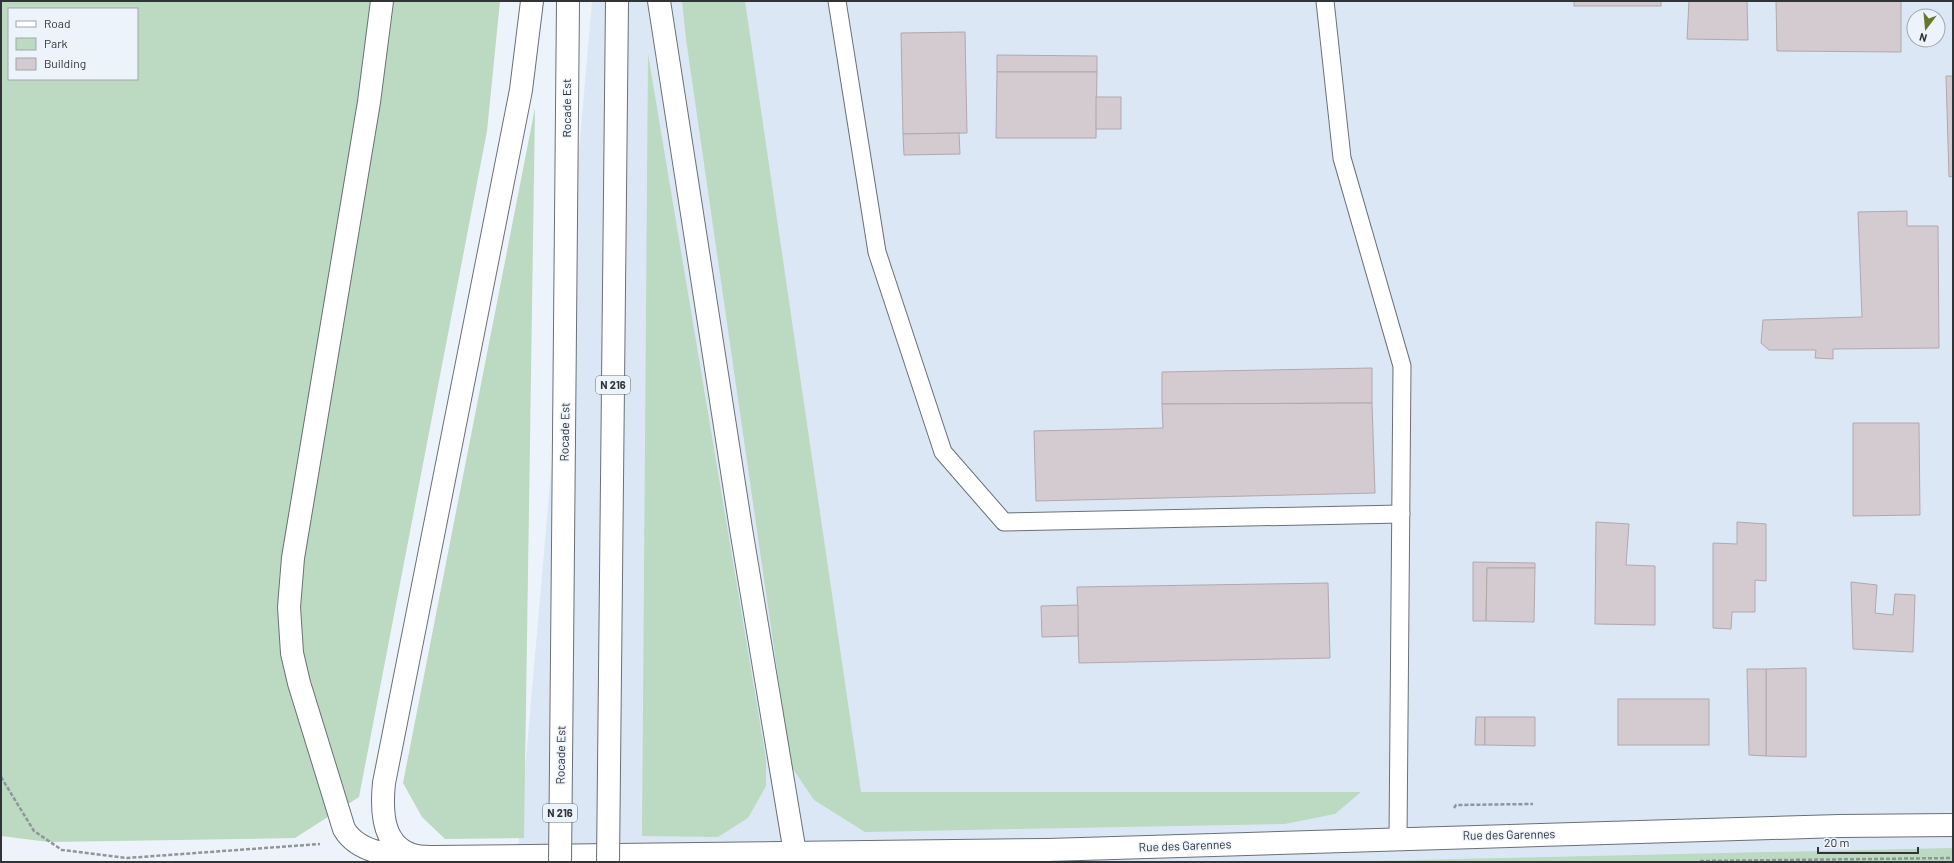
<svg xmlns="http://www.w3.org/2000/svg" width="1954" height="863" viewBox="0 0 1954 863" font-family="Barlow,sans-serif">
	<rect width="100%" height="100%" fill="#edf3fb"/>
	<path fill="#dce7f5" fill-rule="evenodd" d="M592,1H1953V862H517ZM1914,16H1938V40H1914Z"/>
	<g fill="#bcd9c1" fill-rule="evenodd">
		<path d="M1,1H500L487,131L359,797L295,838L49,842L1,836ZM9,9H137V79H9Z"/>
		<path d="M682,1H745L861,792H1361L1335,814L1285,824L865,832L814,800L791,766L686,39Z"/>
		<path d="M648,54L766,759V786L748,818L718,837L642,836Z"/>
		<path d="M535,108L524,838L445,839L422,817L403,783Z"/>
		<path d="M1953,848V862H1325Z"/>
	</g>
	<g fill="#d4cbd0" stroke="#b1a8ad">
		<rect x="1574" y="1" width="87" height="5"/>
		<path d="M1689,1H1747L1748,40L1687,39Z"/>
		<path d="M1776,1H1901V52L1777,51Z"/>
		<path d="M965,32L967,133L903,134L901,33Z"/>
		<path d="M997,55L1097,56V72H997Z"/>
		<path d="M997,72H1097L1096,138H996Z"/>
		<path d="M1946,76H1953V176L1949,177Z"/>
		<rect x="1096" y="97" width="25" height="32"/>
		<path d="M959,133L960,154L904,155L903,134Z"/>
		<path d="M1907,211V226H1938L1939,348L1833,349V359L1815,358L1816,350H1769L1761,343L1763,320L1862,317L1858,212Z"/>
		<path d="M1372,368V403L1162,404V372Z"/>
		<path d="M1372,403L1375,493L1036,501L1034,431L1163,428L1162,404Z"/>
		<path d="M1853,423H1919L1920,515L1853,516Z"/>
		<path d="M1596,522L1629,524L1626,565L1655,566V625L1595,624Z"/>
		<path d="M1737,522L1766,524V581L1755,580V612H1732L1731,629L1713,628V543L1737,544Z"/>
		<path d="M1473,562L1535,563V568H1487L1486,621H1473Z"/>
		<path d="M1487,568H1535L1534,622L1486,621Z"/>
		<path d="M1851,582L1877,585L1875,613L1893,615L1895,594L1915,595L1913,652L1853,649Z"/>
		<path d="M1328,583L1330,658L1079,663L1077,587Z"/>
		<path d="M1078,605V636L1042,637L1041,606Z"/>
		<path d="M1806,668V757L1766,756V669Z"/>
		<path d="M1747,669H1766V756L1749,755Z"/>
		<rect x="1618" y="699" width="91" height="46"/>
		<path d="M1476,717H1485V745H1475Z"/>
		<path d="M1485,717H1535V746L1485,745Z"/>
	</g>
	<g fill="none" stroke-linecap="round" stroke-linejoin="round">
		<defs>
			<g id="service">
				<path d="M837,1L877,252L943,452L1004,522L1401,514"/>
				<path d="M1325,1L1342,158L1402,366L1398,839"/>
			</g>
			<path id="minor" d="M382,1L369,102L293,558L289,607L292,653L299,683L344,829C361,858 405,856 434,857L1048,850L1840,826L1953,825"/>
			<g id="trunk">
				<path d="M659,1L741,529L795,853"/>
				<path d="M561,763L568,1"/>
				<path d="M609,768L617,1"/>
				<path d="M417,856C382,849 381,812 384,783L521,90L532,1"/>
			</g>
		</defs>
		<use href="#service" stroke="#6a7076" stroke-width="19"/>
		<use href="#minor" stroke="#6a7076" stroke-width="24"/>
		<use href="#trunk" stroke="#6a7076" stroke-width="24"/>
		<g stroke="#90959a" stroke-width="2.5" stroke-dasharray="4 2" stroke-linecap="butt">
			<path d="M1,777L34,831L62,850L127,858L320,844"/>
			<path d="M1454,808L1456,805L1533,804"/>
			<path d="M1700,861L1953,858"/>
		</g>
		<use href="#service" stroke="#fff" stroke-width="17"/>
		<use href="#minor" stroke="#fff" stroke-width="22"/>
		<use href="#trunk" stroke="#fff" stroke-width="22"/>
		<defs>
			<g id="trunk-bridge">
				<path d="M560,862L561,763"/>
				<path d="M608,862L609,768"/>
			</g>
		</defs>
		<use href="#trunk-bridge" stroke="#6a7076" stroke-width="24" stroke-linecap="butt"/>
		<use href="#trunk-bridge" stroke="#fff" stroke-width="22"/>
	</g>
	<g text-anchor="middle" stroke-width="3" stroke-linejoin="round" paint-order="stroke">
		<g fill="#edf3fb" stroke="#696d72" stroke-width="1">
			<rect x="596" y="376" width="34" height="18" rx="3"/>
			<rect x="543" y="804" width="34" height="18" rx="3"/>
		</g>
		<g font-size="11" font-weight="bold" fill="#313437">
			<text x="613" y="389">N 216</text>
			<text x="560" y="817">N 216</text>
		</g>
		<g font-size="12" fill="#313437" stroke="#edf3fb">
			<text transform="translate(567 108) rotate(-90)" y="4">Rocade Est</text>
			<text transform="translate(565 432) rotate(-89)" y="4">Rocade Est</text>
			<text transform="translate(561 755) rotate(-89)" y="4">Rocade Est</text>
			<text transform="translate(1509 835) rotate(-1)" y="4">Rue des Garennes</text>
			<text transform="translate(1185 846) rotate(-2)" y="4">Rue des Garennes</text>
		</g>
	</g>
	<rect width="1954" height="863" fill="none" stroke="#313437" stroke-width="4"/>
	<rect x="8" y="8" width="130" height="72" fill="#edf3fb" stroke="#a2a7ad"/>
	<rect x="16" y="21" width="20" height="6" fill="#ffffff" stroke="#a2a7ad"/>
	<text x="44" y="28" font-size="12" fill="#313437">Road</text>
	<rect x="16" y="38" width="20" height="12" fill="#bcd9c1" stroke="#a2a7ad"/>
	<text x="44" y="48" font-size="12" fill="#313437">Park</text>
	<rect x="16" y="58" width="20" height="12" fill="#d4cbd0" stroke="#a2a7ad"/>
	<text x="44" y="68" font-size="12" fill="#313437">Building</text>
	<g transform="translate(1926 28) rotate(196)"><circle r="19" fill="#edf3fb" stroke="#a2a7ad"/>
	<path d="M0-3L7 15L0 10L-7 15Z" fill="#647828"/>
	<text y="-6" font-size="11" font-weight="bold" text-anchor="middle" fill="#313437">N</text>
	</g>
	<path d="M1818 847v6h100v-6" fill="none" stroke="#313437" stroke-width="2"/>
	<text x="1824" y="847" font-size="12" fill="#313437" stroke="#edf3fb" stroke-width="3" paint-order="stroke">20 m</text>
</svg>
